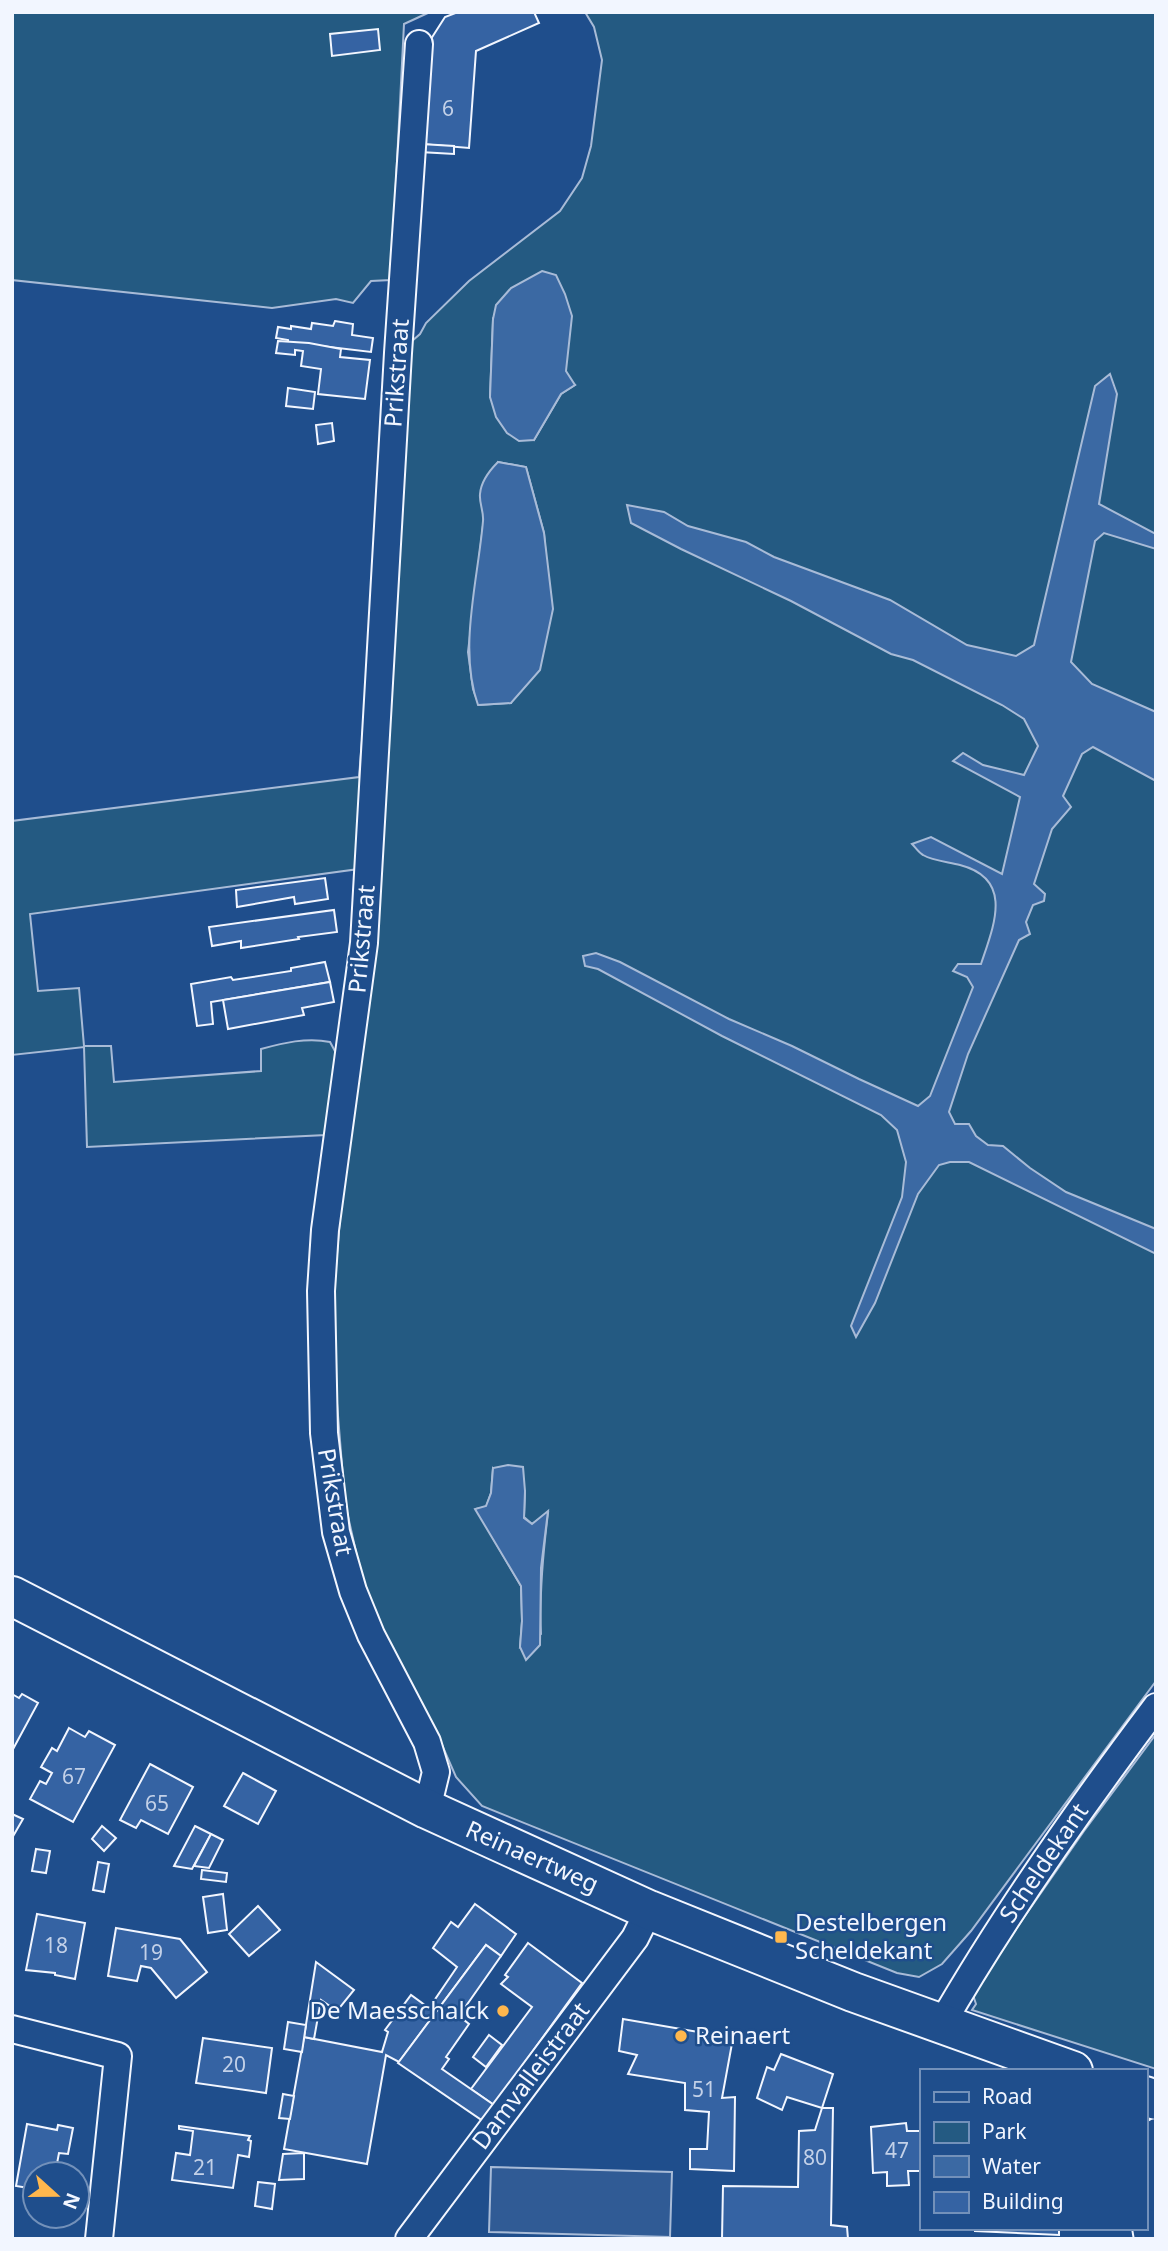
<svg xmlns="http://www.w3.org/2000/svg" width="1168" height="2251" viewBox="0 0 1168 2251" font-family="'Noto Sans',sans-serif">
	<rect width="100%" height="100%" fill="#1f4e8c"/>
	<g fill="#245a82" stroke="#a8bbd7" stroke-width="2" fill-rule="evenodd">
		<path d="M12,12H430L404,24L391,280L371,281L353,303L336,299L272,308L12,280Z"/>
		<path d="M585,12H1156V1681L971,1931L942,1964L919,1977L897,1973L482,1806L456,1777L442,1745L404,1678L380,1624L361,1574L345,1503L337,1403L333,1302L343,1182L359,869L30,914L38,991L79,988L84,1046H111L114,1082L261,1071V1049C283,1043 307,1037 330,1042L336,1053L326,1135L87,1147L84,1047L12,1055V821L359,777L385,462L390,360L420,334L426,323L469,281L560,211L582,178L591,146L602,60L594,27ZM493,319L575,385L561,394L534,440L490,397ZM498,462L526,467L544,533L546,558L511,703L479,705L473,689L468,652L484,517ZM493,1468L525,1491L524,1517L532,1524L548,1513C543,1553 539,1593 541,1634L520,1647L522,1621L521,1586L476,1509L486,1507L491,1493Z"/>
		<path d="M1156,1734V2069L972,2010L976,2004L972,1992L1084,1831Z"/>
	</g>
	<path fill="#305b95" stroke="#a8bbd7" stroke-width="2" d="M491,2167L672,2172L670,2237L489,2232Z"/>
	<g fill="#3b69a3" stroke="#a8bbd7" stroke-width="2">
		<path d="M542,271L556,275L565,294L572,316L566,371L575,385L561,394L534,440L519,441L507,433L496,417L490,397L493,319L496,305L511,288Z"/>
		<path d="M1110,374L1117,394L1099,504L1156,534V549L1104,533L1095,541L1071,662L1092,684L1156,712V781L1093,747L1082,754L1063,796L1071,807L1052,829L1034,884L1045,894L1044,901L1033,905L1026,922L1030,934L1019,940L968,1054L949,1112L955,1124H969L976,1136L988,1145L1003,1146L1030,1168L1066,1192L1156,1229V1254L969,1162H950L939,1165L918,1194L875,1303L856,1337L851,1326L902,1197L906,1162L897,1130L881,1115L722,1036L598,969L585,966L583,956L596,953L620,962L729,1019L792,1046L859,1079L918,1106L930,1096L973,987L967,977L953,971L958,964H981C994,925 1014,879 960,865C949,862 933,861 923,855C919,853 915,847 912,844L931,837L1002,874L1020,797L953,761L963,753L983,765L1024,775L1038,746L1024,719L1002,705L913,660L891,654L791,601L681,549L631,523L627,505L664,512L688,526L746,542L774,557L890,600L967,645L1016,656L1034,645L1095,386Z"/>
		<path d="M498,462L526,467L544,533L553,609L540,670L511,703L478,705C458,649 478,580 483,521C484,512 479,503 480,494C481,481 489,471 498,462Z"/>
		<path d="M508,1465L523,1467L525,1491L524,1518L532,1524L548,1511L541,1568L540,1645L526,1660L520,1647L522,1621L521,1586L475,1509L486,1506L491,1493L493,1468Z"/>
	</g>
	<g fill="#3563a3" stroke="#f2f6ff" stroke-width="2">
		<path d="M458,12H534L539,23L476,51L469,148L421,144L429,42L445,17Z"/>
		<path d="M378,29L380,50L332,56L330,34Z"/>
		<path d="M421,144L454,146V154L420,152Z"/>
		<path d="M335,321L353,324L352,335L373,338L371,352L288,342V340L276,338L278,327L291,329V326L311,329L312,323L333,326Z"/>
		<path d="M278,341L309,343L341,349L340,357L370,360L365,399L318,394L321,369L301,366L303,351L295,350V355L276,353Z"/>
		<path d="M288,388L315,392L313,409L286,406Z"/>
		<path d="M332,423L334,441L318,444L316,425Z"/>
		<path d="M325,878L328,899L295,904L294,897L237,907L236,890Z"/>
		<path d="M334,910L337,932L298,937L299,939L241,948V941L212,946L209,927Z"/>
		<path d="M325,962L330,982L211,1002L213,1024L197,1026L191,984L231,977L233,980L291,971V968Z"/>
		<path d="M330,982L334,1002L302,1008L304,1015L228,1029L223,1000Z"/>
		<path d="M12,1694L19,1698L22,1694L38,1703L12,1751Z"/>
		<path d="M69,1728L85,1737L89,1731L115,1745L73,1822L30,1799L40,1781L46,1784L52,1773L41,1767L52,1748L57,1751Z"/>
		<path d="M150,1764L193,1787L168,1834L141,1820L136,1828L120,1820Z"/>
		<path d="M243,1773L276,1791L258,1824L224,1806Z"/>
		<path d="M12,1814L23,1819L12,1838Z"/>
		<path d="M102,1826L116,1838L104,1851L92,1839Z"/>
		<path d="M195,1826L211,1834L192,1869L174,1866Z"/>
		<path d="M211,1834L223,1840L209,1868L194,1866Z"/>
		<path d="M36,1849L50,1851L46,1873L32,1871Z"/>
		<path d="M98,1862L109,1864L104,1892L93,1890Z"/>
		<path d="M202,1870L227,1873L226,1882L201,1879Z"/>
		<path d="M223,1894L227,1930L208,1933L203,1897Z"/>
		<path d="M475,1904L516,1934L501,1956L486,1945L399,2062L386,2055L367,2164L284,2149L304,2037L382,2052L388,2032L385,2030L411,1995L429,2008L457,1967L433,1948L451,1922L458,1927Z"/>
		<path d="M258,1906L280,1930L249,1956L229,1934Z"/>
		<path d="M37,1914L85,1923L75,1979L55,1975V1973L26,1970Z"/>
		<path d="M116,1928L180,1939L207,1972L176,1998L151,1968L141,1966L137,1981L108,1976Z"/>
		<path d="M528,1943L582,1983L494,2105L471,2089L532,2007L501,1984L508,1977L505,1975Z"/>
		<path d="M486,1945L501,1956L459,2016L469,2024L446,2057L449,2059L442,2069L494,2105L483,2121L398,2063Z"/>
		<path d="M316,1962L354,1990L337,2011L321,2000L314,2039L304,2037Z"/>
		<path d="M623,2019L733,2038L722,2098L735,2097L734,2171L690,2169V2149H707L709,2112L685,2110V2083L628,2074L637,2055L619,2051Z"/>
		<path d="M288,2022L306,2025L302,2052L284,2049Z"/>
		<path d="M489,2035L502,2045L486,2067L473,2057Z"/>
		<path d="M203,2038L272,2048L266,2093L196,2083Z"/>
		<path d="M781,2054L833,2074L822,2108L787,2097L782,2110L757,2098L767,2067L774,2070Z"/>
		<path d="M283,2094L294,2096L290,2119L279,2118Z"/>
		<path d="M822,2108H833L831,2225L847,2227L848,2239H722L723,2186L798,2187L799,2131L815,2130Z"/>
		<path d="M906,2123L907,2131H921V2171H908L909,2185L887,2186V2172L873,2173L871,2127Z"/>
		<path d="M27,2124L57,2130L58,2125L73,2128L68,2154L59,2153L55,2174H35V2189L16,2186Z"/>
		<path d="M179,2126L250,2136L248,2140L251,2141L249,2157L238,2155L233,2188L172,2180L176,2153L190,2155L193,2131L179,2129Z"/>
		<path d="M304,2153V2179L279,2180L283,2154Z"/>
		<path d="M258,2182L275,2184L272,2209L255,2206Z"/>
		<path d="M975,2228H1059V2235L975,2231Z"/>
	</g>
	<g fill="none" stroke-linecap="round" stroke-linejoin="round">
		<defs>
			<g id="street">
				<path d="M419,44L398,353L364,943L325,1230L321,1291L324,1433L336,1532L353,1591L371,1635L427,1742L436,1772L427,1809"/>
				<path d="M941,2025C1005,1914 1079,1809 1156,1707"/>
				<path d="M12,2029L118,2056L99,2239"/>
				<path d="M1145,2213L1156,2132"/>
				<path d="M1145,2221L1148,2239"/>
				<path d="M409,2239L635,1938L649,1910"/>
			</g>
			<g id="secondary">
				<path d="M12,1596L427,1809L649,1910L853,1992L1073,2071"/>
				<path d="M1145,2096L1156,2100"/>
			</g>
		</defs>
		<use href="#street" stroke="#f2f6ff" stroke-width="30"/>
		<use href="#secondary" stroke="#f2f6ff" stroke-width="42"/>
		<use href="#street" stroke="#1f4e8c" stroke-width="26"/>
		<use href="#secondary" stroke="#1f4e8c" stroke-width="38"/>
	</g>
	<g fill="#ffb74d" stroke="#1f4e8c" stroke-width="2.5">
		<rect x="774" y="1930" width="14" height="14" rx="3.5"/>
		<circle cx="503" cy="2011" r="7"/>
		<circle cx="681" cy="2036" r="7"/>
	</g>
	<g text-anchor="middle" stroke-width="5" stroke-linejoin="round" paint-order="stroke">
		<g font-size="21" fill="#c3d1e8">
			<text x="448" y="116">6</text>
			<text x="74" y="1784">67</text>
			<text x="157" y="1811">65</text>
			<text x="56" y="1953">18</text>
			<text x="151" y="1960">19</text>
			<text x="234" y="2072">20</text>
			<text x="704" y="2097">51</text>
			<text x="897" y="2158">47</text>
			<text x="815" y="2165">80</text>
			<text x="205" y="2175">21</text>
		</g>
		<g font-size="24" fill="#f2f6ff" stroke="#1f4e8c">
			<text transform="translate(397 373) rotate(-86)" y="8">Prikstraat</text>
			<text transform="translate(362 939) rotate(-85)" y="8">Prikstraat</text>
			<text transform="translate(335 1502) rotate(80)" y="8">Prikstraat</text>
			<text transform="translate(532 1857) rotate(24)" y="8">Reinaertweg</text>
			<text transform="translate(1044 1863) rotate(-56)" y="8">Scheldekant</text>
			<text transform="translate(531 2076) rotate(-53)" y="8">Damvalleistraat</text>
		</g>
		<g font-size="24" fill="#f2f6ff" stroke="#1f4e8c" text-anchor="start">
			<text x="795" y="1931">Destelbergen<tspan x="795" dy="28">Scheldekant</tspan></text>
			<text x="489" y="2019" text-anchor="end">De Maesschalck</text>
			<text x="695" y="2044">Reinaert</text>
		</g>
	</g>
	<rect width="1168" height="2251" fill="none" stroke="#f2f6ff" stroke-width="28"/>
	<rect x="920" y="2069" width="228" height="161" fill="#1f4e8c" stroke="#7391ba" stroke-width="2"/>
	<rect x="934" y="2092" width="35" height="10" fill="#1f4e8c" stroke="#7391ba" stroke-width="2"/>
	<text x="982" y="2104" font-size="21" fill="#f2f6ff">Road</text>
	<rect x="934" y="2122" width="35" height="21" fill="#245a82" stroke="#7391ba" stroke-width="2"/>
	<text x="982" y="2139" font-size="21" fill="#f2f6ff">Park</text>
	<rect x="934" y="2156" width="35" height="21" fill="#3b69a3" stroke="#7391ba" stroke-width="2"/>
	<text x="982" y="2174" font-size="21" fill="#f2f6ff">Water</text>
	<rect x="934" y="2192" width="35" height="21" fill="#3563a3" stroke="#7391ba" stroke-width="2"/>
	<text x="982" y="2209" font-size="21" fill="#f2f6ff">Building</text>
	<g transform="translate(56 2195) rotate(111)"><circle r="33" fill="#1f4e8c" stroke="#7391ba" stroke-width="2"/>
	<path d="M0-5L12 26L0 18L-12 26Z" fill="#ffb74d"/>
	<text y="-10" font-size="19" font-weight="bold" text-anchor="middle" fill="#f2f6ff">N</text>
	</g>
</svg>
